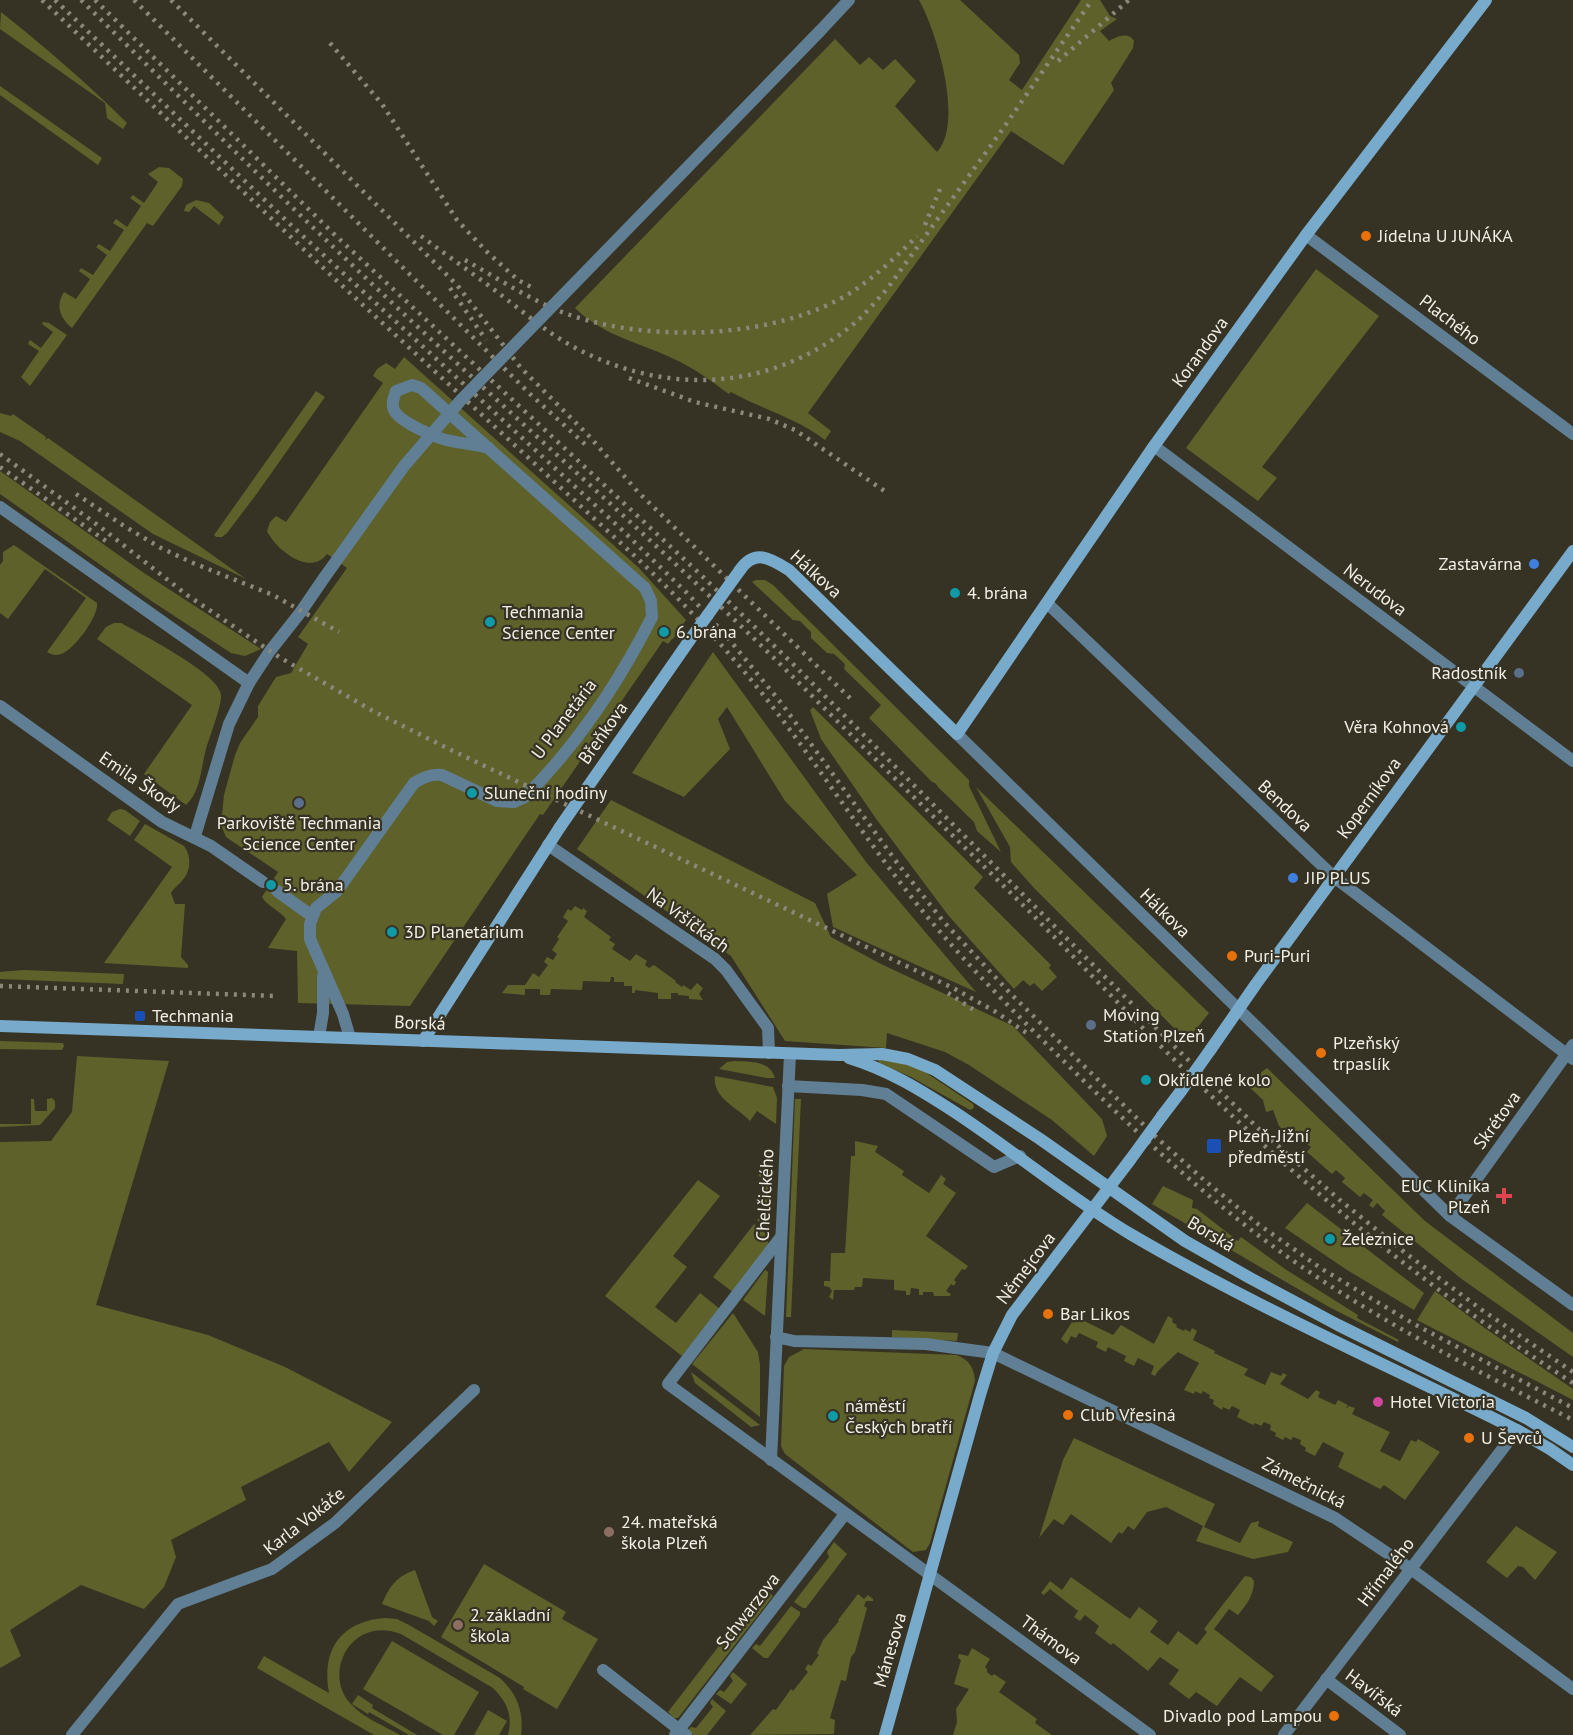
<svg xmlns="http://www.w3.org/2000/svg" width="1573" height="1735" viewBox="0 0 1573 1735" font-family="'PT Sans',sans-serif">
	<rect width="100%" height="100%" fill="#363324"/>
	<g fill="#5e612a">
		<path d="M919,0H960L1019,55L1020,63L1009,80L1022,90L1081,0H1100L1110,16L1117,19L1100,31L1109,41C1117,37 1128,31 1134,41L1133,48L1111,83L1114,90L1063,165L1011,131L808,413L831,431L825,440C797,418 761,409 731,392L729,394C711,381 694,368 674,359C639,342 605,337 575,308L835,39L860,65L869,57L883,70L895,59L916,81L895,106L937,152C964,123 937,32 919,0Z"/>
		<path d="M1,12C45,47 87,83 127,123L123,129L107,118L105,103L0,29Z"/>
		<path d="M0,86L102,158L98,165L0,95Z"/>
		<path d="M159,167L169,168L183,179L182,186L153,226L147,223L72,328C60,318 55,306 64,292L76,299L90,279L79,271L81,268L93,275L107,255L96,247L99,244L110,251L124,230L113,223L116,219L127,227L141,206L130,198L133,195L144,203L158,182L148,174Z"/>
		<path d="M196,200L209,203L224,217L219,225L194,206L189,212L184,211L186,205Z"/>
		<path d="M1316,269L1379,316L1262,467L1277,478L1258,501L1186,448Z"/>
		<path d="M43,322L49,323L67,335L30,386L21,377L39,351L28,344L30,340L41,348L53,332L42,324Z"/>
		<path d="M404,357L639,568L686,620L673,639H672L668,644L663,641L543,815L540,814L410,1006L298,1003L297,951L268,948L286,919C279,910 267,906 262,897L278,872L226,837L221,825L224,795L235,755L240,743L258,717V706L276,677L291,673L308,644L298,637L347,568L327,554C310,577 276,550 267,531L270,522L276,516L286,522L383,383L373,376L377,369L386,363L395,369Z"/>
		<path d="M316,391L325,397L258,492L227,533L222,537H216L214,535Z"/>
		<path d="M0,413L11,416L13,414L46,437L45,440L48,438L246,579L153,534L20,441L0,432Z"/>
		<path d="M0,471L144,573L261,649L245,656L231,653L153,602L0,494Z"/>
		<path d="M14,545L97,603C99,616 74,650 61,654C56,656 52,655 47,652L86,598L45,569L8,619L0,613V565L3,561V552Z"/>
		<path d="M756,580H765L773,585L969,780V786L1001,852L977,831L974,822L939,788L935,783L932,782C911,761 891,739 869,718L881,705L844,669L845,664L834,654L827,653L811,638V632L800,621L793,620L752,582Z"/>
		<path d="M114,623H121C141,634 220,674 221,695C222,705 210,736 206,749C201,767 201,791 186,805L144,774L192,705L97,639L106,627Z"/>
		<path d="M713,652L866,862L976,992L833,927L827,894L857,875L785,801L727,707L718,719L730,749L684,797L632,773Z"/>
		<path d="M813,707L983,877L974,888L1051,965L1049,968L1057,977L1042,991L1034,983L1030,986L1023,980L1014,989L948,915L877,820L821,739L810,710Z"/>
		<path d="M976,787L1209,1013L1193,1033L1187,1037H1183L1034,888L1011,862L1010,847Z"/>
		<path d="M611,800L815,903L831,937L879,963L1013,1026L1102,1119L1107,1136L1094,1156L1052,1120L969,1065L945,1052L887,1033L886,1048L785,1041L731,956L577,849Z"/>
		<path d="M120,809L125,810L140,821L130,836L107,820L112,812Z"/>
		<path d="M145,824L184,846C192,857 191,872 181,882C177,886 174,888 171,893L175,904H185L181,957L188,965V968L104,963L172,867L134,840Z"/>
		<path d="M575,906L582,910L583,908L587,911L584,917L611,937L609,940L615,944L612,949L630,961L636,954L647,961L645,965L649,968L654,965L676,981L675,982L682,987L683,985L691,990L697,983L703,988L699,994L703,1000L689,999V996L678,995V993H671V999H658V993L635,990V993H632V986H624V982H614V977H611L610,982L583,981L582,990L551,989L550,995H540V989H525V995L502,993L508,985H525L533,973L539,977L548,965L544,962L547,957L553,960L557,954L552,950L559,939L557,937L568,921L563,917L568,909L571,911Z"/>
		<path d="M11,971L24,970L124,974L123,984L0,979V972Z"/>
		<path d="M0,1041L63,1043L64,1046L62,1050L0,1049Z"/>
		<path d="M77,1056L169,1061L96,1305L208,1335L285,1367L392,1422L349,1472L329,1442L241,1487L246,1500L171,1540L176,1557L164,1587L144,1609L81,1585L10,1630L21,1656L0,1668V1142L51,1141L72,1112Z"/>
		<path d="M878,1059L909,1064L922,1070L973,1104L974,1108L970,1110L911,1077L879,1063Z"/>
		<path d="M734,1061C750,1062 770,1060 775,1078H767L719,1069L727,1062Z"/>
		<path d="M1267,1068L1425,1221L1573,1333V1357L1463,1280L1382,1215L1385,1211L1377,1203L1373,1208L1369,1205L1373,1200L1364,1193L1360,1197L1342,1182L1345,1178L1336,1170L1332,1174L1307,1152L1311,1147L1302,1140L1298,1144L1295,1141L1298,1136L1290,1129L1286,1133L1279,1126L1273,1110L1266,1112L1263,1100L1246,1084Z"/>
		<path d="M715,1076L773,1087L777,1098L776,1124L757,1111L750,1121C737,1107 712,1098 715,1076Z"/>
		<path d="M52,1098L55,1101V1108L40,1125L0,1127V1124H31V1099H34L35,1111H47V1099Z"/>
		<path d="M795,1099H801L791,1317H786Z"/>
		<path d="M855,1141L878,1146L875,1152L904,1171L902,1175L929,1193L941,1175L946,1179L943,1184L956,1193L926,1236L968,1266L965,1270L962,1269L954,1280L956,1282L954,1286L951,1284L946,1291L951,1294L950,1296H934L933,1292H923V1295H919V1289L911,1288L910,1295H906V1291L894,1290V1280L863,1278L862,1287H855L854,1290H834L833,1300L829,1297L832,1291L829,1287L824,1286V1281H830L831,1253H845L851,1156H855Z"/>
		<path d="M762,1162L771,1174L768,1230L757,1220L763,1213L764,1180L759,1176L758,1170Z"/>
		<path d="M698,1180L720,1196L673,1256L687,1267L655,1307L676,1323L700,1293L720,1309L682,1356L605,1296Z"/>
		<path d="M1163,1186L1193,1200L1192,1208L1197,1209L1238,1241L1241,1237L1285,1269L1358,1315L1357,1318L1399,1340L1398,1342L1329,1307L1152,1204Z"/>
		<path d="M1307,1203L1424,1293L1414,1310L1347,1270L1285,1228Z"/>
		<path d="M754,1224L765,1233L769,1245L734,1293L713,1277Z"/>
		<path d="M765,1270L768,1272L765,1316L743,1300Z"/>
		<path d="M1435,1291L1486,1329L1573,1389V1400L1417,1320Z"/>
		<path d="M733,1313L758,1352L760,1365V1417L692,1364Z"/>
		<path d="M1168,1316L1173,1319L1172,1322L1177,1325L1176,1327L1184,1331L1185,1329L1190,1332L1192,1328L1197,1331L1193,1340L1215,1351L1214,1353L1248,1369L1244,1375L1265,1385L1271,1372L1281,1376L1283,1373L1287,1375L1280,1384L1308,1399L1316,1390L1320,1392L1318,1397L1335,1405L1338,1400L1348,1405L1346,1409L1349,1406L1355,1408L1352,1414L1390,1432L1380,1451L1400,1461L1411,1440L1416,1442L1418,1439L1440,1452L1405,1500L1384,1485L1380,1489L1338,1467L1344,1453L1323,1442L1315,1456L1305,1451L1306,1448L1300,1444L1301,1440L1293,1437L1291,1440L1285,1437L1283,1440L1275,1436L1276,1433L1270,1430L1271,1425L1264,1422L1261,1426L1255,1423L1253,1425L1237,1417L1240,1410L1232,1406L1229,1410L1223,1407L1222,1410L1213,1404L1214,1400L1209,1398L1210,1395L1203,1391L1201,1394L1195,1391L1194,1394L1184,1390L1199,1363L1178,1352L1158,1371L1155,1376L1151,1374L1154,1366L1138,1358L1134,1366L1124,1361L1126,1356L1108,1347L1106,1352L1096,1347L1098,1342L1079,1333L1076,1338L1071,1336L1067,1344L1061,1339L1072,1322L1074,1323L1078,1318L1113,1335L1121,1325L1154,1344Z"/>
		<path d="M892,1330L958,1333L957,1341L892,1337Z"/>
		<path d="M804,1349L956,1355C969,1359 974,1368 975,1381L930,1543L926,1550L913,1552L785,1454L781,1446L784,1366L789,1357Z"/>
		<path d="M691,1372L760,1425L751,1427L695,1383Z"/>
		<path d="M1074,1438L1215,1504L1204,1527L1240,1543L1251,1523L1259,1521L1258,1526L1293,1542L1288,1552L1253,1559L1196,1541L1203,1526L1166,1507L1147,1512L1134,1530L1128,1526L1122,1534L1119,1532L1111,1543L1071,1514L1063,1525L1054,1519L1039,1538L1063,1460Z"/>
		<path d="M1516,1526L1557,1552L1535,1580L1523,1567L1518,1566L1507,1578L1486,1562Z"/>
		<path d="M834,1542L847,1554L806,1608H803L794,1602L829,1557L827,1552Z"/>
		<path d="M484,1564L566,1612L562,1619L598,1639L557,1709L523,1689L524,1687L441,1637Z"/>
		<path d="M415,1570L432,1617L438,1621L434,1626L429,1621L382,1604C389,1587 397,1576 415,1570Z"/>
		<path d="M1245,1576L1251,1577L1254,1581C1254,1595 1247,1604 1238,1615L1229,1609L1214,1629L1274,1676L1261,1692L1240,1677L1217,1706L1196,1692L1189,1699L1169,1684L1179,1670L1160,1657L1148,1671L1113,1643L1111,1645L1095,1633L1099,1626L1085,1615L1080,1621L1074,1617L1078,1611L1050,1589L1044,1595L1041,1593L1050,1581L1062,1590L1071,1577L1130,1619L1139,1607L1158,1621L1150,1632L1168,1645L1178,1631L1197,1645L1207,1632L1204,1629Z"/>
		<path d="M765,1589L773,1596L678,1718H674L668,1712L762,1590Z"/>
		<path d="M858,1594L864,1599L868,1595L873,1599V1601H866L864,1606L867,1608L855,1652L851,1657L846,1681L841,1680L830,1718L835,1720L834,1734L750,1735L773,1709L776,1710L791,1689L793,1691C798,1685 803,1678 808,1672L805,1669L808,1664L811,1666L819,1655L817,1653L823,1640L839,1621L838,1620Z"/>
		<path d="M791,1606L800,1612V1615L768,1658H764L752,1648L756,1644L760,1646Z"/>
		<path d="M385,1618L397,1619L409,1625L500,1678C517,1694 524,1711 521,1735H508C513,1715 507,1702 493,1688L401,1634C392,1631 384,1629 374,1631C342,1637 328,1679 350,1703C362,1717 384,1726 400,1735H374L257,1668L264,1656L329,1693C321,1650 341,1621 385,1618Z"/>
		<path d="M392,1641L479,1692L454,1735H443L363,1689Z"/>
		<path d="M972,1648L990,1659L985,1667L987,1669V1672L992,1676L994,1674L1006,1682L999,1692L1037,1719L1035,1723L1052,1735H953L957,1722L956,1709L969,1689L954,1684L961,1660L958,1658L959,1654L968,1656Z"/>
		<path d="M733,1672L747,1684L731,1704L716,1694L720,1690L724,1692L733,1681L730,1676Z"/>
		<path d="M358,1695L373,1705L372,1708L417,1735H409L369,1712L368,1714L352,1704Z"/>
		<path d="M712,1699L726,1711L707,1735H693L687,1731L691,1727L696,1728L713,1707L710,1703Z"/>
		<path d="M488,1710L507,1721L499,1735H474Z"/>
	</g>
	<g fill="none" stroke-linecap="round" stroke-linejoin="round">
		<g stroke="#607f94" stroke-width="12">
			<path d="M820,31L849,0"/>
			<path d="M1306,235L1573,434"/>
			<path d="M1154,446L1573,761"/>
			<path d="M0,507L249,683L270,651L300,613L324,578"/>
			<path d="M1047,603L1334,877L1573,1059"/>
			<path d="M0,706L162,822L211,846L263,882"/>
			<path d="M957,734L1450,1216L1573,1305"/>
			<path d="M195,836L229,724L249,683"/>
			<path d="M548,845L715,959L726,970L768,1028L769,1053"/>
			<path d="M277,891L312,916"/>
			<path d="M319,1037L323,1013V976"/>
			<path d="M350,1038L343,1014L310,939V924L316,908L337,891L414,783C424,777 431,774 442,775L497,801L514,802L525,797C577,745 619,682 652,617L651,601L645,588L421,388L412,385L396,391C394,397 391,404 394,410C399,422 438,439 451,441C464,444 476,444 489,448"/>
			<path d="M788,1086L862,1090L886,1094L994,1167L1020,1156"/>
			<path d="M1450,1216L1573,1045"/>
			<path d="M781,1237L668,1384L1150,1735"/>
			<path d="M776,1337L794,1341L926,1344L993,1353L1335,1518L1411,1569L1573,1689"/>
			<path d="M771,1460L790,1054"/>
			<path d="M603,1670L686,1735"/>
			<path d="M1326,1679L1400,1735"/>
			<path d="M72,1735L178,1604L272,1569L335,1523L474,1390"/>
			<path d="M675,1735L845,1514"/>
			<path d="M1284,1735L1517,1430"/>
		</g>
		<g stroke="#78aacb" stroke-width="12">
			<path d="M740,570C755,548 771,559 789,570L957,734L1154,446L1306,235L1486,0"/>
			<path d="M587,788L689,641"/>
			<path d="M0,1026L839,1055L882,1054L908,1059L935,1070L1040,1139L1185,1241L1250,1278L1338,1325L1526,1418L1573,1447"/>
			<path d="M423,1041L560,827"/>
			<path d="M1211,1049L1256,984L1573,551"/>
			<path d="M849,1058C888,1070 919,1089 953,1111C1014,1151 1071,1199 1132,1235C1255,1307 1390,1366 1517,1430L1550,1449L1573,1465"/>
			<path d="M1162,1116L1181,1091"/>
			<path d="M885,1735L980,1395L993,1353L1012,1315L1130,1160"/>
		</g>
		<g stroke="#8b897d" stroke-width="4.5" stroke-dasharray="3 6" stroke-linecap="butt">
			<path d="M42,0L337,281L638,559C683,602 726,648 765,697C822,770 871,849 930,920C977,976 1030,1028 1082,1079C1154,1149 1225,1215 1308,1271C1392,1328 1483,1374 1573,1420"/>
			<path d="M55,0L292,226L620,528L688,594L728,638L782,704L898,864L943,921L1010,993L1157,1138L1204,1180L1258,1224L1322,1269L1414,1324L1573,1408"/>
			<path d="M81,0C193,110 304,221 419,328C539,440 662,548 779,663C863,747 948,831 1033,915C1102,986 1170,1058 1242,1125C1345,1221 1455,1307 1573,1383"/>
			<path d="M95,0L336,236L699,573L796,667L1178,1050L1262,1132L1341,1201L1408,1255L1482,1310L1573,1372"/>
			<path d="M134,0L530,394L587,446"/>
			<path d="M171,0L457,285L521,368L589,436L638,492L854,702"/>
			<path d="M330,43L382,104L457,220L486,251L518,280L533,288"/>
			<path d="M1058,61L1129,0"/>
			<path d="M925,225L940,189"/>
			<path d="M421,236C449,257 478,277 505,298C527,315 548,333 572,346C665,397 773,392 856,322C867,312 877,300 887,289L1002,130L1092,0"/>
			<path d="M465,260C499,279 533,302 570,315C652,343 777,339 852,292C876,276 897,256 917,236"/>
			<path d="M450,288L486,340"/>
			<path d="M629,378L695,402L769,419L795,430L886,492"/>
			<path d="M0,454L99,526L187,595L279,657L373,711L451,750L955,989L996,1012L1028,1034"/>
			<path d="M0,467L106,541"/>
			<path d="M76,494L124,526L161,548L193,563L273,595L339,632"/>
			<path d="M0,986L275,996"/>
			<path d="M948,993L977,1012"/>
		</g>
		<path stroke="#607f94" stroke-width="12" d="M324,578L404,466L461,400L820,31"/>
		<g stroke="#78aacb" stroke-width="12">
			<path d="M689,641L740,570"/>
			<path d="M560,827L587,788"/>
			<path d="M1181,1091L1211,1049"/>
			<path d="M1130,1160L1162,1116"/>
		</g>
	</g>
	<g fill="#e8710a" stroke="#363324" stroke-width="2">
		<circle cx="1366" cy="236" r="6"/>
		<circle cx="1232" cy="956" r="6"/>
		<circle cx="1321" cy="1053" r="6"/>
		<circle cx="1048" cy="1314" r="6"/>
		<circle cx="1068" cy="1415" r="6"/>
		<circle cx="1469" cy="1438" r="6"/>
		<circle cx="1334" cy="1716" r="6"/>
	</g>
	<g fill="#3f7fe0" stroke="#363324" stroke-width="2">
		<circle cx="1534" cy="564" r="6"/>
		<circle cx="1293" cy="878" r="6"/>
	</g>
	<g fill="#0f9aa8" stroke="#363324" stroke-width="2">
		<circle cx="955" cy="593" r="6"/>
		<circle cx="490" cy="622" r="6"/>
		<circle cx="664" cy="632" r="6"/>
		<circle cx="1461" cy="727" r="6"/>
		<circle cx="472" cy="793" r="6"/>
		<circle cx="271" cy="885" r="6"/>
		<circle cx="392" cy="932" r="6"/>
		<circle cx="1146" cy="1080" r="6"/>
		<circle cx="1330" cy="1239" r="6"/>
		<circle cx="833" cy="1416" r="6"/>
	</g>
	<g fill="#5c6f8a" stroke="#363324" stroke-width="2">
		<circle cx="1519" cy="673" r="6"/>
		<circle cx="299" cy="803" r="6"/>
		<circle cx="1091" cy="1025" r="6"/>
	</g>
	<g fill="#1a4fb4" stroke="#363324" stroke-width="2">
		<rect x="134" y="1010" width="12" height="12" rx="3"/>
		<rect x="1206" y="1138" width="16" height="16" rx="3"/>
	</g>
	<path fill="#e0444e" stroke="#363324" stroke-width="2" d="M1501 1187h6v6h6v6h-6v6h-6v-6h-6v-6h6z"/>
	<circle fill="#d1479c" stroke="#363324" stroke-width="2" cx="1378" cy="1402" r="6"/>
	<g fill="#8d6e63" stroke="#363324" stroke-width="2">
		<circle cx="609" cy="1532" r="6"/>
		<circle cx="458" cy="1625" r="6"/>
	</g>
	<g text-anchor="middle" stroke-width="4.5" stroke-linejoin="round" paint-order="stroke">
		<g font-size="18" fill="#f1efe6" stroke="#363324" text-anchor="start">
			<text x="1378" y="242">Jídelna U JUNÁKA</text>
			<text x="1522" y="570" text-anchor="end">Zastavárna</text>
			<text x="967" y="599">4. brána</text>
			<text x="502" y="618">Techmania<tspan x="502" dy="21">Science Center</tspan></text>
			<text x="676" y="638">6. brána</text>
			<text x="1507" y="679" text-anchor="end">Radostník</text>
			<text x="1449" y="733" text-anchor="end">Věra Kohnová</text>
			<text x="484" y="799">Sluneční hodiny</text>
			<text x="299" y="829" text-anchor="middle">Parkoviště Techmania<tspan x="299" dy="21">Science Center</tspan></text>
			<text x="1305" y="884">JIP PLUS</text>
			<text x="283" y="891">5. brána</text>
			<text x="404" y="938">3D Planetárium</text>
			<text x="1244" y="962">Puri-Puri</text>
			<text x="1103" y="1021">Moving<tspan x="1103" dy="21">Station Plzeň</tspan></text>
			<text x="152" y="1022">Techmania</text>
			<text x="1333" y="1049">Plzeňský<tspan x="1333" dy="21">trpaslík</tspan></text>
			<text x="1158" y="1086">Okřídlené kolo</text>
			<text x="1228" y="1142">Plzeň-Jižní<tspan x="1228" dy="21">předměstí</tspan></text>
			<text x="1490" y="1192" text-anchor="end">EUC Klinika<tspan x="1490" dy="21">Plzeň</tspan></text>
			<text x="1342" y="1245">Železnice</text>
			<text x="1060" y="1320">Bar Likos</text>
			<text x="1390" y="1408">Hotel Victoria</text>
			<text x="845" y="1412">náměstí<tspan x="845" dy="21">Českých bratří</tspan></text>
			<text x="1080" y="1421">Club Vřesiná</text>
			<text x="1481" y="1444">U Ševců</text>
			<text x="621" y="1528">24. mateřská<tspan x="621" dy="21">škola Plzeň</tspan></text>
			<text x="470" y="1621">2. základní<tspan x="470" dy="21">škola</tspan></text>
			<text x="1322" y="1722" text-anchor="end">Divadlo pod Lampou</text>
		</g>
		<g font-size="18" fill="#f1efe6" stroke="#363324">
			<text transform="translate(1450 320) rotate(37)" y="6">Plachého</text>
			<text transform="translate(1200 352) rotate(-54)" y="6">Korandova</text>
			<text transform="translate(816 574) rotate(42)" y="6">Hálkova</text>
			<text transform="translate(1375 590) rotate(37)" y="6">Nerudova</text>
			<text transform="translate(564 719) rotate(-53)" y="6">U Planetária</text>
			<text transform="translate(603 733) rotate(-55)" y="6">Břeňkova</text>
			<text transform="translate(140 782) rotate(34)" y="6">Emila Škody</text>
			<text transform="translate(1369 798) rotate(-54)" y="6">Koperníkova</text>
			<text transform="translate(1285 806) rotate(43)" y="6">Bendova</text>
			<text transform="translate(1165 913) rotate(44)" y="6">Hálkova</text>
			<text transform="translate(688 920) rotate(36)" y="6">Na Vršíčkách</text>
			<text transform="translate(420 1023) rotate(2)" y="6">Borská</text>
			<text transform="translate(1497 1120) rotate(-54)" y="6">Skrétova</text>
			<text transform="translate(765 1195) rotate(-87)" y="6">Chelčického</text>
			<text transform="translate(1211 1234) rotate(31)" y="6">Borská</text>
			<text transform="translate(1026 1268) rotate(-53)" y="6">Němejcova</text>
			<text transform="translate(1304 1483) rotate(27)" y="6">Zámečnická</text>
			<text transform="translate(304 1521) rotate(-38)" y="6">Karla Vokáče</text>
			<text transform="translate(1386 1572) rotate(-53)" y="6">Hřímalého</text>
			<text transform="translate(748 1611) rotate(-52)" y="6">Schwarzova</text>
			<text transform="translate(1051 1640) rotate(36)" y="6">Thámova</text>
			<text transform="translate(890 1650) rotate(-74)" y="6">Mánesova</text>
			<text transform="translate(1374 1693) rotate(37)" y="6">Havířská</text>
		</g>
	</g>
</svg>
